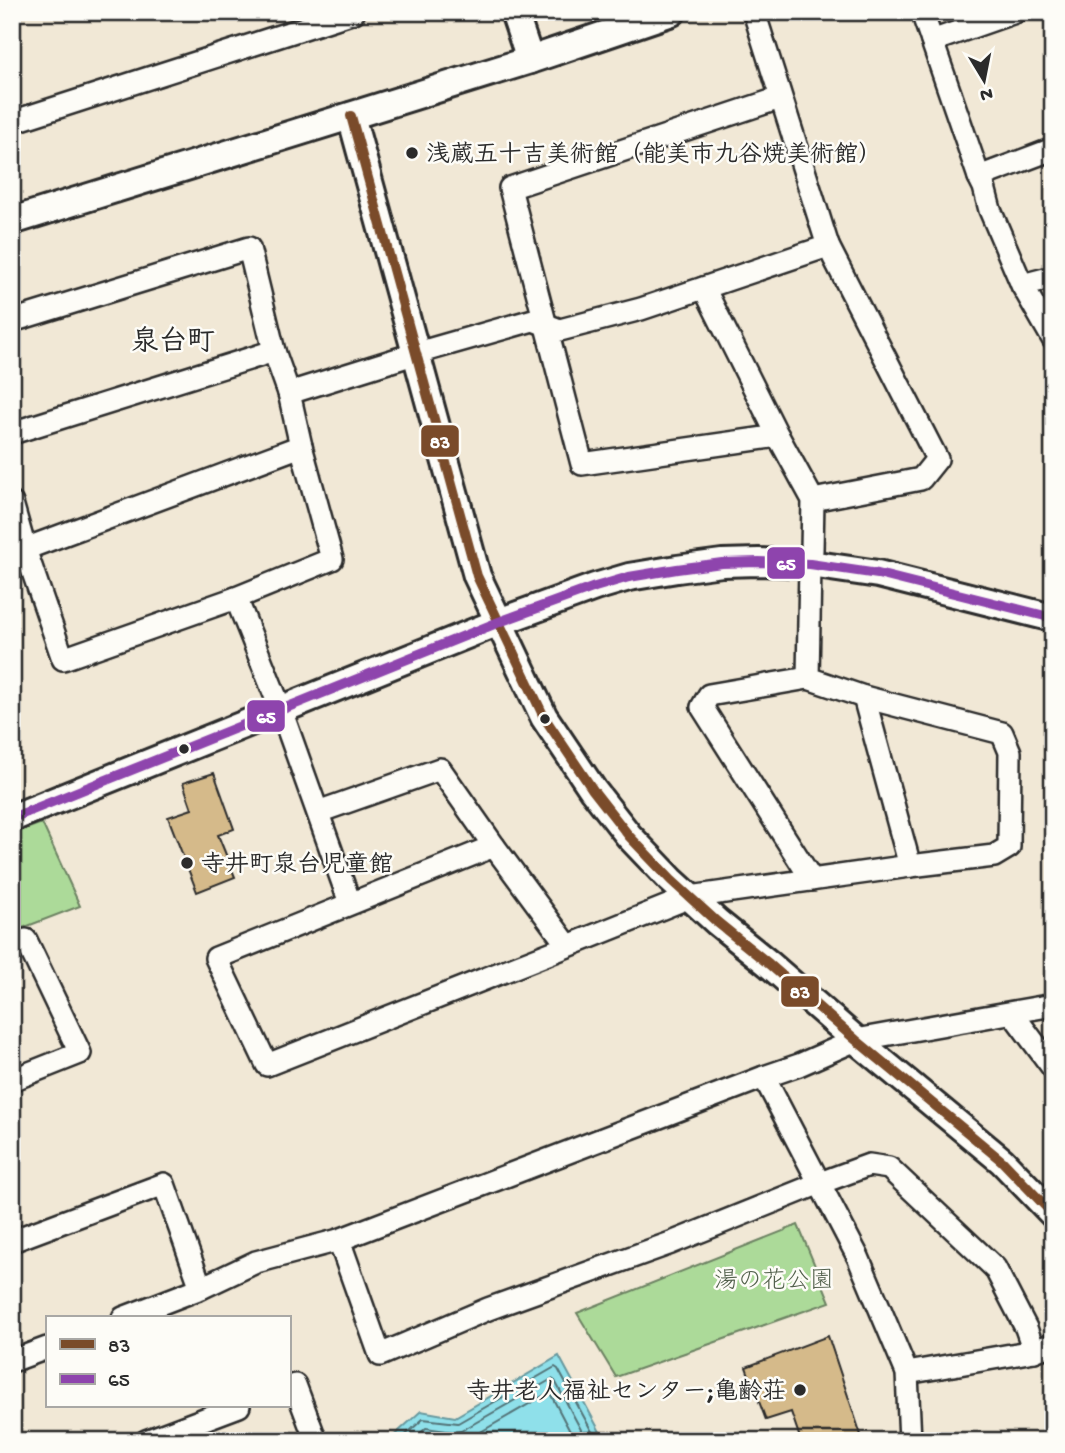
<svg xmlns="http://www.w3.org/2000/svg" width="1065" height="1453" viewBox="0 0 1065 1453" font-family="'Gochi Hand','Klee One',sans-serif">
	<rect width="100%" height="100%" fill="#f1e8d6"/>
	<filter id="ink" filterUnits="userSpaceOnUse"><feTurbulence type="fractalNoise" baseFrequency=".0143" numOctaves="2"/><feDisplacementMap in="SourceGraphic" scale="14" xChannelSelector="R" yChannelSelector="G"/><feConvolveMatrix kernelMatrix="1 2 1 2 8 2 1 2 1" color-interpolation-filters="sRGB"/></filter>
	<g filter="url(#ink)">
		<g fill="#acda99" stroke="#6c8262" stroke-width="2">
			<path d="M42,823L80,906L12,932V834Z"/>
			<path d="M798,1225L830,1302L616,1377L577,1313Z"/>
		</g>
		<path fill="#8fe0ea" stroke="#67989e" stroke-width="2" d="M559,1356L605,1441H388L421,1411L455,1417Z"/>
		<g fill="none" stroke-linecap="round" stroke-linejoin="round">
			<g stroke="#537377" stroke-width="2">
				<path d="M399,1441L423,1419L458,1423L555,1367L558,1369L597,1441"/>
				<path d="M412,1441L426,1428L453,1432L461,1431L552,1379L555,1381L587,1441"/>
				<path d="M465,1441L548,1393L551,1395L575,1441"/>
			</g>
		</g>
		<g fill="#d5ba8a" stroke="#2b2b2b" stroke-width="2">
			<path d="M214,773L234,829L218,835L235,877L197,892L168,817L192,809L183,783Z"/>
			<path d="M828,1336L863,1441H801L791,1412L766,1420L746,1367Z"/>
		</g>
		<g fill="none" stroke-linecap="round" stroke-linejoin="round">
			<defs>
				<g id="minor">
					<path d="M922,12L979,177L984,187L990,210L1022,285L1053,339"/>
					<path d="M932,41L1015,12"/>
					<path d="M12,122L354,12"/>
					<path d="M979,177L1053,149"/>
					<path d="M1022,285L1053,277"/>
					<path d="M12,321L249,248L274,351L289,393L301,446L332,559L236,598L63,659L25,549L12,503"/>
					<path d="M289,393L417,353L533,320L560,330L641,309L828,246L754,12"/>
					<path d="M12,433L274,351"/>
					<path d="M778,436L582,464L510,188L780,98"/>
					<path d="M813,500L921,479L937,459L828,246"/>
					<path d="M25,549L301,446"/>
					<path d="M236,598L281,710L350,903"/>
					<path d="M808,678L709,695L702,707L812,880"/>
					<path d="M864,697L1002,733L1010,752L1009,847L994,856L910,866"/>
					<path d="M318,812L440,769L494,846"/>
					<path d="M12,946L26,940L80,1053L12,1080"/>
					<path d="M568,946L267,1065L216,958L494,846L568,946L690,897L910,866L864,697L808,678L810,564L812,550L813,500L778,436L704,288"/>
					<path d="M1012,1013L1053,1068"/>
					<path d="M764,1077L858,1257L907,1373L910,1441"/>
					<path d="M339,1240L380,1355L488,1309L671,1243L820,1183L869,1165L889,1168L995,1268L1026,1328L1034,1351"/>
					<path d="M12,1241L164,1184L201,1288"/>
					<path d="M123,1318L201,1288L256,1262L339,1240L764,1077L799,1065L856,1040L1053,1005"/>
					<path d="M12,1361L47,1348"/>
					<path d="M907,1373L1034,1351L1053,1344"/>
					<path d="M289,1387L295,1385L316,1441"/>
					<path d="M146,1441L239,1406"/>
				</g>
				<g id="tertiary">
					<path d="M514,12L530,60"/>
					<path d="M351,116L477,576L544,717L593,790L629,836L671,880L717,922L769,964L856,1040L1002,1161L1053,1214"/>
					<path d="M12,221L530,60L672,12"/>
					<path d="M12,818L499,622L595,587L629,577L677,569L722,563L759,562L810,564L878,574L1053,618"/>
				</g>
			</defs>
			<use href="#minor" stroke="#2b2b2b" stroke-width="26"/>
			<use href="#tertiary" stroke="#2b2b2b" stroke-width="32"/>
			<use href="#minor" stroke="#fdfcf7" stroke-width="21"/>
			<use href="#tertiary" stroke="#fdfcf7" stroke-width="26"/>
			<defs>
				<path id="bus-1" d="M351,116L477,576L544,717L593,790L629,836L671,880L717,922L769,964L856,1040L1002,1161L1053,1214"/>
				<path id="bus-2" d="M12,818L499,622L595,587L629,577L677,569L722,563L759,562L810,564L878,574L1053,618"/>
			</defs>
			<use href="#bus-1" stroke="#fdfcf7" stroke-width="16"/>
			<use href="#bus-2" stroke="#fdfcf7" stroke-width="16"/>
			<use href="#bus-1" stroke="#7a4b2a" stroke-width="10"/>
			<use href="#bus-2" stroke="#8e44ad" stroke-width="10"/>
		</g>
	</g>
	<g fill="#2b2b2b" stroke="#fdfcf7" stroke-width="2.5">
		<circle cx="412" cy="153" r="7"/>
		<circle cx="545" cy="719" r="6"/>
		<circle cx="184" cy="749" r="6"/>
		<circle cx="187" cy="863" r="7"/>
		<circle cx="800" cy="1390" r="7"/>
	</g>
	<g text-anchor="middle" stroke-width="5" stroke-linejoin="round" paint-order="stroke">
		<g font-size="24" font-weight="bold" fill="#2b2b2b" stroke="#fdfcf7" text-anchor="start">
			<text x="426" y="161">浅蔵五十吉美術館（能美市九谷焼美術館）</text>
			<text x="201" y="871">寺井町泉台児童館</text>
			<text x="786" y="1398" text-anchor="end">寺井老人福祉センター;亀齢荘</text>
		</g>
		<g font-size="24" fill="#52604c" stroke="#fdfcf7">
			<text x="774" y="1287">湯の花公園</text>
		</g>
		<g font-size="28" font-weight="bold" fill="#2b2b2b" stroke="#fdfcf7">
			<text x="173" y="349">泉台町</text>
		</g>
	</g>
	<g stroke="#fdfcf7" stroke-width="2.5">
		<rect x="420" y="424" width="40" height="34" rx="7" fill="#7a4b2a"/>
		<rect x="766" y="546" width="40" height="34" rx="7" fill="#8e44ad"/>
		<rect x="246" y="699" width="40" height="34" rx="7" fill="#8e44ad"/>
		<rect x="780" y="975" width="40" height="33" rx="7" fill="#7a4b2a"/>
	</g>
	<g font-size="19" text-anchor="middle" font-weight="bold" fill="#fff">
		<text x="440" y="448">83</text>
		<text x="786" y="570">65</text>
		<text x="266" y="723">65</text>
		<text x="800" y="998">83</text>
	</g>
	<rect width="1065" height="1453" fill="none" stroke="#fdfcf7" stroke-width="42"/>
	<rect x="21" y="21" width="1023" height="1411" fill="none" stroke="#2b2b2b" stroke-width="2.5" filter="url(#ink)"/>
	<rect x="46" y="1316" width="245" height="91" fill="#fdfcf7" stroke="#a9a8a5" stroke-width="2"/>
	<rect x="60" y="1339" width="35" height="10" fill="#7a4b2a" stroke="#a9a8a5" stroke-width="2"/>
	<text x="108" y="1352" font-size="21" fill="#2b2b2b">83</text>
	<rect x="60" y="1374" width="35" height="10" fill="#8e44ad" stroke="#a9a8a5" stroke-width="2"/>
	<text x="108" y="1386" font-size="21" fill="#2b2b2b">65</text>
	<g transform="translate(984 80) rotate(170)" stroke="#fdfcf7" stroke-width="5" paint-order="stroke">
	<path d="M0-5L12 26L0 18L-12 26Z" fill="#2b2b2b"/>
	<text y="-10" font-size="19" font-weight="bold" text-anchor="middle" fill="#2b2b2b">N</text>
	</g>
</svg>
